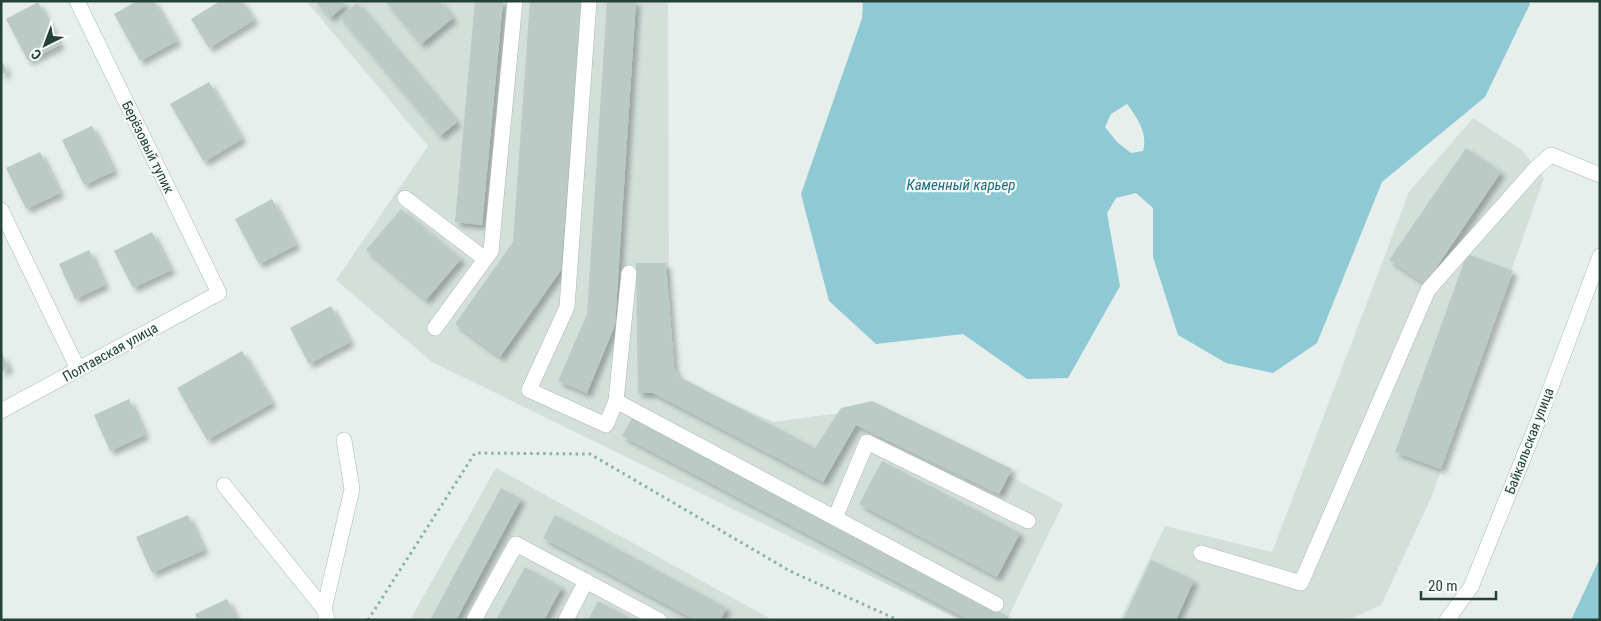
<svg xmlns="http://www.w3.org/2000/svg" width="1601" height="621" viewBox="0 0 1601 621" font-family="'Roboto Condensed',sans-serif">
	<defs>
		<filter id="shadow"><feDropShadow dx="4.5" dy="4.5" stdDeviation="2.5" flood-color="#0004"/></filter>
	</defs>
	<rect width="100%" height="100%" fill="#e6efeb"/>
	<g fill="#d4dfda">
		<path d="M306,1H668L669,375L773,422L878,408L1063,504L1007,620H960L432,362L336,280L428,146Z"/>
		<path d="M1473,118L1522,150L1544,178L1432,496L1381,605L1348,620H1120L1165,526L1272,552L1409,192Z"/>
		<path d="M496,468L773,620H410Z"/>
	</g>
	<g fill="#8ec9d4" fill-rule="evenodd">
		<path d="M863,1H1528L1530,4L1485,97L1382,182L1317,343L1273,373L1226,363L1178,335L1153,257V208L1136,193L1116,198L1107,213L1120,286L1068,378L1027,379L963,334L876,344L829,301L801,194L862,18ZM1127,104C1138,119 1148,133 1143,151L1131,153L1117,142L1105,127L1111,114Z"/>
		<path d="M1600,558V620H1571Z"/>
	</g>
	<g fill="#bbcac4" filter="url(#shadow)">
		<path d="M137,1H154L177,41L140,61L114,14Z"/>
		<path d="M220,1H242L254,20L209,48L191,19Z"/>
		<path d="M315,1H342L345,5L330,18Z"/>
		<path d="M385,1H439L453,18L421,44Z"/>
		<path d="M475,1H503L482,225L455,222Z"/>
		<path d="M530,1H581L561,270L500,357L455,324L513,242Z"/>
		<path d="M607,1H636L615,325L587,393L558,381L587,314Z"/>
		<path d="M38,2L60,45L28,61L6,19Z"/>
		<path d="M357,3L457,122L440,136L340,17Z"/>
		<path d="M1,59L7,72L1,75Z"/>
		<path d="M209,82L242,139L204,162L170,104Z"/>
		<path d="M92,126L114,171L84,185L62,140Z"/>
		<path d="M1466,148L1501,172L1425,284L1389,260Z"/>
		<path d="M40,152L60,193L26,209L6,168Z"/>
		<path d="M272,199L296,245L259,264L235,219Z"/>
		<path d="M401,209L461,259L426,300L366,250Z"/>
		<path d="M152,232L171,270L133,288L114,251Z"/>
		<path d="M89,250L105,285L75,299L59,264Z"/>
		<path d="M1467,254L1513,271L1441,469L1395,452Z"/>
		<path d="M636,263H666L674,367L678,376L815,448L841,408L872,401L1012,469L999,494L856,425L823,482L653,393H638Z"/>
		<path d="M331,306L350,342L309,364L290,328Z"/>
		<path d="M242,351L272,403L207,440L177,388Z"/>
		<path d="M1,352L9,368L1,372Z"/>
		<path d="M129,399L145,435L110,451L94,415Z"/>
		<path d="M632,418L1007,616L1005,620H969L622,436Z"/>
		<path d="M882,461L1020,533L997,577L859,504Z"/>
		<path d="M501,488L521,499L456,620H430Z"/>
		<path d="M188,515L204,550L152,573L136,537Z"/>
		<path d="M555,515L727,608L720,620H695L543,538Z"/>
		<path d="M1151,560L1194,580L1176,620H1123Z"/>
		<path d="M525,567L562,587L544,620H496Z"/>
		<path d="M227,599L237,620H197L195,614Z"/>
		<path d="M598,601L634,620H588Z"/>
	</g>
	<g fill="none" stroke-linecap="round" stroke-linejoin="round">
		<defs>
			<g id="minor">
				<path d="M589,1L567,307L529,390L606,425L616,401L996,604"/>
				<path d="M405,198L485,259"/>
				<path d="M1,210L78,369"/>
				<path d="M435,328L491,251L515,1"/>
				<path d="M616,401L629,273"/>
				<path d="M1,411L219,293L77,1"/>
				<path d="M224,485L324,609"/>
				<path d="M835,518L867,442L1028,521"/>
				<path d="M1201,553L1301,583L1428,290L1536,168L1551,155L1600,175"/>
				<path d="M327,620L324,609L352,489L344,440"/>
				<path d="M474,620L516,544L659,620"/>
				<path d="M566,620L586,581"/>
				<path d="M1447,620L1471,587L1539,419L1600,256"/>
			</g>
		</defs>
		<use href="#minor" stroke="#a8b8b2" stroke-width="16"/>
		<path stroke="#86b3a5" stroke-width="3" stroke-dasharray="2.5 4" stroke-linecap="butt" d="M368,620L475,453L590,454L790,571L898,620"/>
		<use href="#minor" stroke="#fff" stroke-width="15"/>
	</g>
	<g text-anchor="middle" stroke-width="4.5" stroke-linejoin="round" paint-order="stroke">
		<g font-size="14" fill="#24423a" stroke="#f7fbf9">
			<text transform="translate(148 147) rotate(64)" y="5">Берёзовый тупик</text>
			<text transform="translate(110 352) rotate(-29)" y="5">Полтавская улица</text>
			<text transform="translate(1529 441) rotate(-69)" y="5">Байкальская улица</text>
		</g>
		<g font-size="15" font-style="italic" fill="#1c6f80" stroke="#f7fbf9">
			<text x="961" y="190">Каменный карьер</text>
		</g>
	</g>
	<rect width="1601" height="621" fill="none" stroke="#24423a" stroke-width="5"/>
	<g transform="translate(45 45) rotate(222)" stroke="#f7fbf9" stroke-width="4" paint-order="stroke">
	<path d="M0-4L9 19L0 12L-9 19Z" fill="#24423a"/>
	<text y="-8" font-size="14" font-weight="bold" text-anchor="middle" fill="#24423a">С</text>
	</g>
	<path d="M1421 591v8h75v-8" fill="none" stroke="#24423a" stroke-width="2.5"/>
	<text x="1428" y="591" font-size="15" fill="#24423a" stroke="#f7fbf9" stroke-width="4" paint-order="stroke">20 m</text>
</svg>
